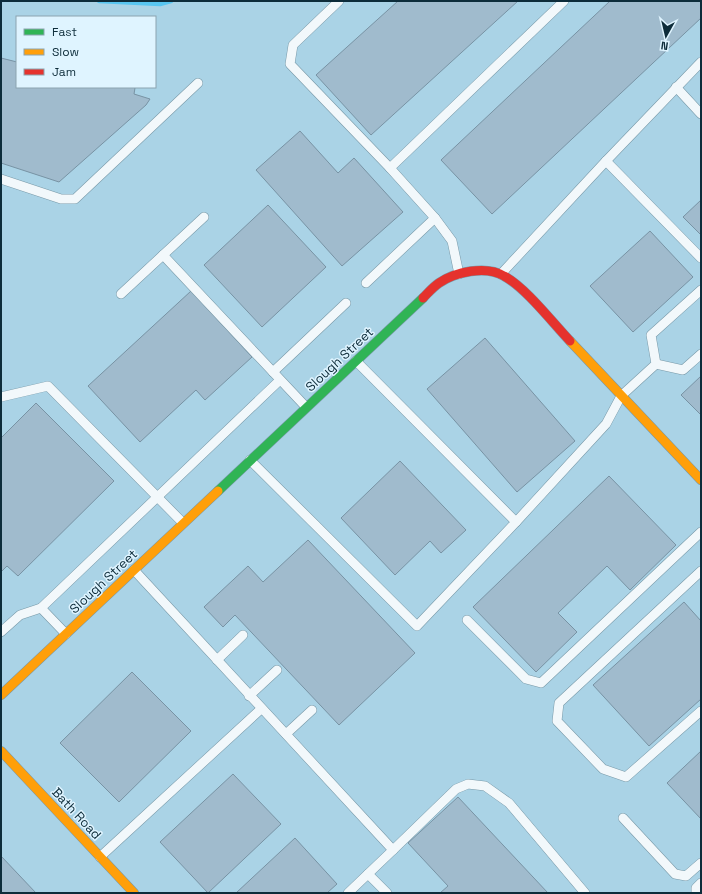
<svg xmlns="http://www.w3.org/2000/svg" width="702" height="894" viewBox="0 0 702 894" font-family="'Space Grotesk',sans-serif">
	<rect width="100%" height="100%" fill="#aad3e6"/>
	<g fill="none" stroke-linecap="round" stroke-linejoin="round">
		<path stroke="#58c6f1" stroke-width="4.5" d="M99,1L160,4L171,1"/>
	</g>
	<g fill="#a0bbcd" stroke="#7893a4">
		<path d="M398,1H518L371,135L316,75Z"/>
		<path d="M610,1H701V18L492,214L441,160Z"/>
		<path d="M1,58L17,62V87H132L135,88L134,94L150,99L146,105L59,182L1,163Z"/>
		<path d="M300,131L338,173L354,158L403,212L342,266L256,170Z"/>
		<path d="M701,200V235L683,217Z"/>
		<path d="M268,205L326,267L262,327L204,265Z"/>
		<path d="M650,231L693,277L633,332L590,286Z"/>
		<path d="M191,291L252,357L205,400L196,390L140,442L88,386Z"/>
		<path d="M485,338L575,441L517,492L427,389Z"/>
		<path d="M701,376V415L681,395Z"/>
		<path d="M36,403L114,481L18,576L7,566L1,572V438Z"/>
		<path d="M400,461L466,530L441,553L430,541L395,575L341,518Z"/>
		<path d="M609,476L676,545L630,590L607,566L558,613L577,632L536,672L473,607Z"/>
		<path d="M308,540L415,653L339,725L235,615L223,627L204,607L248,566L263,582Z"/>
		<path d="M684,602L701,621V699L649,746L593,685Z"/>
		<path d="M132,672L191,731L119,802L60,743Z"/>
		<path d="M701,751V819L667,783Z"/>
		<path d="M233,774L281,824L208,893L160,842Z"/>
		<path d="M458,797L548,893H440L448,886L408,843Z"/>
		<path d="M295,838L337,884L327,893H236Z"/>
		<path d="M1,856L36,893H1Z"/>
	</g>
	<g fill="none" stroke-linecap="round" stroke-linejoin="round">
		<defs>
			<g id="lane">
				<path d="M339,1L293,45L290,64L390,168L435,218L452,241L459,274"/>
				<path d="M676,87L701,114"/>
				<path d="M606,161L701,258"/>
				<path d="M390,168L564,1"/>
				<path d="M1,179L61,199H75L198,83"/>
				<path d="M163,255L306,407"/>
				<path d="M501,274L606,161L701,62"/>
				<path d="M366,283L435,218"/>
				<path d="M121,294L204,217"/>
				<path d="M656,364L683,370L701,354"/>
				<path d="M273,372L346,303"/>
				<path d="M1,397L48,386L183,523"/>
				<path d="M250,460L417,626L516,522L356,361"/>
				<path d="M516,522L606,424L621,396L656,364L651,335L701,290"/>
				<path d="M134,570L393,850L348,893"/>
				<path d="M701,571L559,703L557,721L603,769L626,777L701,711"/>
				<path d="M41,608L66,634"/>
				<path d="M467,620L526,679L541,683L701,532"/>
				<path d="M1,632L20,615L41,608L280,380"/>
				<path d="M217,660L243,635"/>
				<path d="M249,696L277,670"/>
				<path d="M286,734L312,710"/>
				<path d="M623,818L675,874L686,876L701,863"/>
				<path d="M393,850L456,789L468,784L485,786L509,803L585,893"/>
				<path d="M100,857L261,709"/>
				<path d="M368,874L387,893"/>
				<path d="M696,893V888L701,883"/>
			</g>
			<path id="fast" d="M218,491L423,298"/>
			<g id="slow">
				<path d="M570,341L701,480"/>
				<path d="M1,695L218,491"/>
				<path d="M1,751L134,893"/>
			</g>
			<path id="jam" d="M423,298C428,293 433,287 439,283C455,272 486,265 504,276C526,288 552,322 570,341"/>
		</defs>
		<use href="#lane" stroke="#7899a8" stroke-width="10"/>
		<use href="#fast" stroke="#7899a8" stroke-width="10"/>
		<use href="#slow" stroke="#7899a8" stroke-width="10"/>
		<use href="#jam" stroke="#7899a8" stroke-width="10"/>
		<use href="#lane" stroke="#f2f8fb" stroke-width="9"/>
		<use href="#fast" stroke="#30b455" stroke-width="9"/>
		<use href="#slow" stroke="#ff9f0a" stroke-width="9"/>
		<use href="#jam" stroke="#e5322d" stroke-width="9"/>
	</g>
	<g text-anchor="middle" stroke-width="3" stroke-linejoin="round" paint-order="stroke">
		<g font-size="13" fill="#0d2c3a" stroke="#dff4ff">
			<text transform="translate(339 359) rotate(-43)" y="5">Slough Street</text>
			<text transform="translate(103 581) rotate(-43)" y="5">Slough Street</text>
			<text transform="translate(77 813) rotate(47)" y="5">Bath Road</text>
		</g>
	</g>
	<rect width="702" height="894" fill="none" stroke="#0d2c3a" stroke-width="4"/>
	<rect x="16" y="16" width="140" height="72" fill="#dff4ff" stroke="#8ba4b0"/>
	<rect x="24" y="29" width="20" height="6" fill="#30b455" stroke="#8ba4b0"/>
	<text x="52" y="36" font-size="12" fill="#0d2c3a">Fast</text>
	<rect x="24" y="49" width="20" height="6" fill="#ff9f0a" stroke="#8ba4b0"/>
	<text x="52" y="56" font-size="12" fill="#0d2c3a">Slow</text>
	<rect x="24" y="69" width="20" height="6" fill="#e5322d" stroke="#8ba4b0"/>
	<text x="52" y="76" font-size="12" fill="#0d2c3a">Jam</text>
	<g transform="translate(666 36) rotate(188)" stroke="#dff4ff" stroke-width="3" paint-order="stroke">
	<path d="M0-3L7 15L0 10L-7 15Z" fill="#0d2c3a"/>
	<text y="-6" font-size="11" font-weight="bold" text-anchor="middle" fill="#0d2c3a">N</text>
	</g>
</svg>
